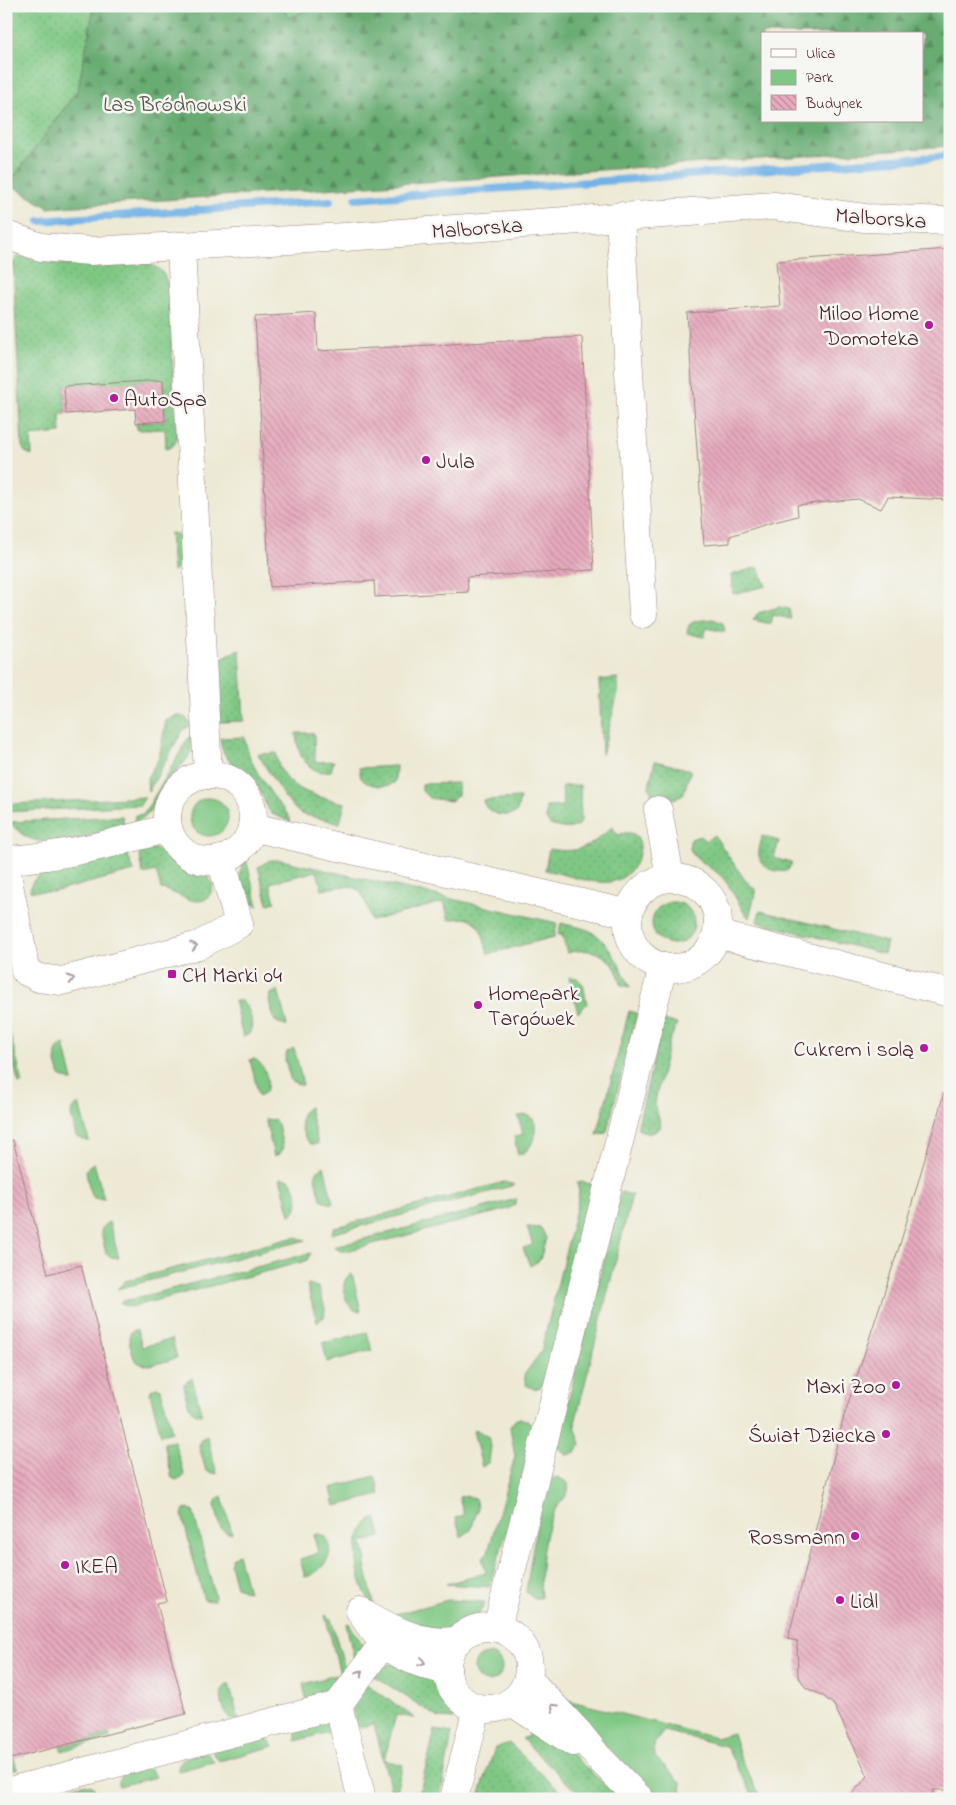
<svg xmlns="http://www.w3.org/2000/svg" width="956" height="1805" viewBox="0 0 956 1805" font-family="'Indie Flower',sans-serif">
	<defs>
		<pattern id="grass-dots" width="8" height="8" patternUnits="userSpaceOnUse" patternTransform="scale(1.25)"><rect width="8" height="8" fill="#7fc884"/><path d="M2 2h.1M6 6h.1" fill="none" stroke="#6fab72" stroke-width="1.8" stroke-linecap="round"/></pattern>
		<pattern id="forest-firs" width="22" height="20" patternUnits="userSpaceOnUse" patternTransform="scale(1.25)"><rect width="22" height="20" fill="#67ac72"/><path d="M5 1l3.5 6h-7zM16 11l3.5 6h-7z" fill="#578b5e"/></pattern>
		<pattern id="building-back-hatch" width="6" height="6" patternUnits="userSpaceOnUse" patternTransform="scale(1.25)"><rect width="6" height="6" fill="#e7aabe"/><path d="M-1 5l2 2M0 0l6 6M5-1l2 2" fill="none" stroke="#bd8a9b"/></pattern>
	</defs>
	<rect width="100%" height="100%" fill="#f6f6f2"/>
	<filter id="ink" filterUnits="userSpaceOnUse"><feTurbulence type="fractalNoise" baseFrequency=".02" numOctaves="2"/><feDisplacementMap in="SourceGraphic" scale="10" xChannelSelector="R" yChannelSelector="G"/><feConvolveMatrix kernelMatrix="1 2 1 2 8 2 1 2 1" color-interpolation-filters="sRGB"/></filter>
	<filter id="wash" filterUnits="userSpaceOnUse"><feTurbulence type="fractalNoise" baseFrequency=".0096" numOctaves="4" result="noise"/><feDisplacementMap in="SourceGraphic" scale="20" xChannelSelector="R" yChannelSelector="G"/><feGaussianBlur stdDeviation="1.12" result="paint"/><feColorMatrix in="noise" values="0 0 0 0 0 0 0 0 0 0 0 0 0 0 0 0 0 1.4 0 .05"/><feComposite in="paint" operator="in"/></filter>
	<g filter="url(#wash)">
		<rect width="100%" height="100%" fill="#ede9d4"/>
		<g fill="url(#grass-dots)" stroke="#647458">
			<path d="M6,6H94L78,89L9,184L6,183Z"/>
			<path d="M282,6H315L289,18Z"/>
			<path d="M18,256L58,264L143,263C158,265 167,273 168,289L177,440L173,446L166,449L165,429L139,430L137,429L136,423L165,421L163,381L64,386L66,414H60L61,433L31,436L32,455L25,452L22,446L13,263Z"/>
			<path d="M758,567L766,586L733,594L731,575Z"/>
			<path d="M779,607L789,609L791,619L773,615L771,624L753,620L758,613Z"/>
			<path d="M713,619L723,623L725,632L707,628L704,637L687,633L689,625L695,621Z"/>
			<path d="M240,650L244,721L219,722L218,666C222,656 230,653 240,650Z"/>
			<path d="M618,678V693L602,755L599,680Z"/>
			<path d="M177,715L186,718L191,725L183,730L148,792L147,778L159,758L166,721Z"/>
			<path d="M296,733H314L315,762L334,761L331,771L319,772C301,763 298,752 296,733Z"/>
			<path d="M192,736C194,760 179,766 167,781C153,798 157,813 134,823L135,815L144,814L189,737Z"/>
			<path d="M245,737C246,759 265,785 278,803C283,809 289,814 291,822L272,814C265,806 263,795 257,786C244,765 222,766 220,738Z"/>
			<path d="M276,753C280,790 315,796 345,803L340,823L301,814L296,810L284,797L258,754Z"/>
			<path d="M655,761L691,770L683,795C674,801 661,800 652,795L649,786Z"/>
			<path d="M396,766L395,782C386,789 375,786 365,782L361,778L359,768Z"/>
			<path d="M458,783V795L451,801L429,798L422,791V784Z"/>
			<path d="M11,785L12,804L145,797L140,805L6,812V788Z"/>
			<path d="M580,785L581,822C572,832 561,828 550,825L546,819V807L563,806L562,786Z"/>
			<path d="M520,798L517,812C506,819 485,814 483,800Z"/>
			<path d="M122,816L124,825C88,835 37,860 10,822Z"/>
			<path d="M612,827L618,835C653,821 643,878 610,882C589,884 565,874 545,870L549,849C579,854 590,847 612,827Z"/>
			<path d="M714,835L745,880L756,890L749,918C738,906 733,888 721,876C711,866 683,857 691,839L700,836L706,841Z"/>
			<path d="M762,836L779,841L774,858L792,863L788,870C778,874 761,869 759,856C758,850 761,843 762,836Z"/>
			<path d="M148,848L160,850L185,867L206,875L213,884C208,918 177,891 161,889L156,871L143,874L139,850Z"/>
			<path d="M127,853L134,871L53,892L30,891C31,869 62,869 78,866C94,862 111,857 127,853Z"/>
			<path d="M246,859L258,906L247,902C241,887 235,874 246,859Z"/>
			<path d="M270,860H281L557,923L554,937L488,954C481,928 480,913 449,920L444,902L371,921C362,885 358,882 322,890L317,871L270,883L275,902L268,904L258,867Z"/>
			<circle cx="673" cy="923" r="21"/>
			<path d="M760,911L887,942L884,954L757,922Z"/>
			<path d="M561,923C571,926 583,927 592,932C607,939 624,972 630,987L621,985C617,957 593,945 567,953L562,935H558Z"/>
			<path d="M629,1011L637,1013L608,1128L606,1133L597,1135Z"/>
			<path d="M6,1019L23,1083L19,1084L6,1037Z"/>
			<path d="M663,1020L677,1024L669,1042L656,1097L655,1105L661,1126L658,1130L648,1134L638,1129V1125Z"/>
			<path d="M349,1623L364,1647L355,1663L346,1624Z"/>
			<path d="M391,1664C403,1667 427,1670 437,1676C449,1684 456,1705 454,1719L439,1718L371,1674L381,1666Z"/>
			<path d="M365,1683L415,1718L396,1715L384,1760L403,1765L394,1799H389L393,1798L374,1724L356,1728L352,1705Z"/>
			<path d="M533,1725L565,1748L620,1799H584L522,1739L528,1736Z"/>
			<path d="M435,1730L452,1733L440,1799H418Z"/>
			<path d="M509,1743L568,1799H478L495,1748Z"/>
		</g>
		<path fill="url(#forest-firs)" stroke="#58664e" fill-rule="evenodd" d="M94,6H282L289,18L316,6H950V146L48,208L9,184L78,89ZM762,34H922V121H762Z"/>
		<g fill="#7fc884" stroke="#647458">
			<path d="M170,533L177,534L182,541L183,564L173,571Z"/>
			<circle cx="209" cy="817" r="19"/>
			<path d="M569,977L577,978L583,984L587,1004L578,1013Z"/>
			<path d="M278,990L287,1026H285L275,1021L269,1001L271,994Z"/>
			<path d="M234,1001H242C250,1008 255,1025 249,1034L243,1037Z"/>
			<path d="M64,1044L73,1081H71L60,1076C57,1065 50,1051 64,1044Z"/>
			<path d="M294,1048L303,1085H300L291,1081L285,1060L287,1052Z"/>
			<path d="M254,1059C265,1064 270,1081 266,1092L259,1096L250,1060Z"/>
			<path d="M79,1104L89,1141H86L76,1136L71,1115L72,1109Z"/>
			<path d="M309,1107L318,1144H311C301,1136 295,1114 309,1107Z"/>
			<path d="M527,1115L534,1120C538,1132 532,1152 518,1155L514,1137L523,1134L518,1116Z"/>
			<path d="M265,1119L274,1120L278,1124L283,1147L279,1154L274,1156Z"/>
			<path d="M94,1163L104,1199L94,1198L90,1192L86,1171L89,1166Z"/>
			<path d="M324,1166L333,1203L331,1204L321,1199L315,1178L317,1171Z"/>
			<path d="M280,1178L289,1179C298,1188 303,1209 290,1215Z"/>
			<path d="M504,1182L515,1185L331,1234L334,1228L340,1226Z"/>
			<path d="M583,1182L594,1185L545,1382L541,1387L534,1389L526,1385L524,1375L541,1352L577,1205L579,1192L577,1183Z"/>
			<path d="M621,1192L632,1195L575,1423L576,1430L581,1444L576,1453L566,1455L559,1448L558,1442Z"/>
			<path d="M517,1199L515,1205L508,1209L346,1251H340L334,1247Z"/>
			<path d="M109,1222L119,1258L109,1257L106,1254L101,1231L104,1225Z"/>
			<path d="M527,1227L541,1228L546,1238L540,1260L530,1266L523,1248L533,1245Z"/>
			<path d="M295,1237L306,1240L117,1289L125,1281Z"/>
			<path d="M311,1253L307,1260L302,1262L131,1307L125,1306L120,1302Z"/>
			<path d="M352,1274L361,1311L354,1310C344,1303 338,1279 352,1274Z"/>
			<path d="M310,1284L319,1288L325,1309L324,1317L317,1322L307,1285Z"/>
			<path d="M137,1329L142,1347L172,1339L177,1358C160,1362 137,1374 132,1352C130,1345 127,1339 131,1332Z"/>
			<path d="M367,1332L372,1350L327,1362L323,1343Z"/>
			<path d="M192,1378L202,1415C187,1415 186,1396 184,1384Z"/>
			<path d="M157,1387L161,1390L172,1432L161,1435L150,1393L152,1389Z"/>
			<path d="M520,1418L530,1422L533,1431L511,1518L489,1587L446,1584L486,1573L482,1558L488,1552L515,1456L510,1427L515,1420Z"/>
			<path d="M477,1430L488,1437L491,1446L489,1462L482,1467L473,1431Z"/>
			<path d="M207,1436L217,1474L206,1471L199,1446L201,1440Z"/>
			<path d="M174,1441L184,1474L182,1478L177,1480L172,1478L164,1443Z"/>
			<path d="M375,1476L380,1495L335,1506L331,1488Z"/>
			<path d="M558,1477L568,1483C571,1497 558,1502 553,1513C542,1535 539,1574 541,1598H533L526,1592L535,1534L547,1484L551,1479Z"/>
			<path d="M222,1496L232,1533H227L221,1529L215,1505L217,1499Z"/>
			<path d="M468,1496L475,1499L478,1508L471,1530L461,1537L456,1518L464,1515L459,1497Z"/>
			<path d="M189,1509L193,1511L215,1597L213,1601L204,1600L182,1515L184,1510Z"/>
			<path d="M373,1519H377L381,1537L362,1542L367,1561L364,1562L374,1603H372C356,1585 347,1531 373,1519Z"/>
			<path d="M314,1535L319,1534L326,1537C338,1552 321,1574 305,1577L300,1559L318,1553Z"/>
			<path d="M238,1554L248,1592L236,1587L230,1564L232,1558Z"/>
			<path d="M448,1600L485,1602L476,1620L455,1634L385,1617Z"/>
			<path d="M325,1615L331,1619L345,1669L349,1672L337,1690L307,1702L303,1684L340,1674Z"/>
			<circle cx="488" cy="1668" r="14"/>
			<path d="M229,1684L239,1720L230,1719C222,1710 216,1689 229,1684Z"/>
			<path d="M555,1697L716,1738L733,1733L741,1760L762,1799H755L753,1796L726,1746L664,1731L654,1744L655,1757L682,1783L681,1790L690,1799H660Z"/>
			<path d="M322,1722L329,1725L333,1731L296,1741V1733L300,1728Z"/>
			<path d="M109,1734L110,1738L62,1751L61,1746Z"/>
			<path d="M264,1738L271,1742L274,1746L219,1761L212,1751Z"/>
			<path d="M207,1752L214,1762L178,1771C177,1756 195,1755 207,1752Z"/>
			<path d="M14,1758L17,1769L6,1772V1760Z"/>
			<path d="M146,1768L151,1770L156,1777L119,1786V1781L123,1774Z"/>
			<path d="M84,1784L92,1786L97,1792L71,1799H59C62,1787 74,1786 84,1784Z"/>
		</g>
		<g fill="none" stroke-linecap="round" stroke-linejoin="round">
			<g stroke="#73b2e6" stroke-width="8">
				<path d="M356,199L950,156"/>
				<path d="M40,221L330,201"/>
			</g>
		</g>
		<g id="blocks">
			<g fill="url(#building-back-hatch)">
				<path d="M950,249V500L888,497L881,509L858,499L797,505L798,516L770,523L730,536V543L704,545L687,313L780,306L776,261Z"/>
				<path d="M316,313L318,351L582,337L594,570L467,577L468,592L375,597L374,581L270,587L255,317Z"/>
				<path d="M163,380L165,421L136,423L135,409L66,414L64,386Z"/>
				<path d="M944,1093H950V1790H933L932,1799H847L868,1776L834,1705L822,1695L806,1688L798,1676L797,1641L788,1639L844,1416L901,1241Z"/>
				<path d="M13,1140L48,1274L81,1265L167,1601L157,1603L186,1714L6,1760V1141Z"/>
			</g>
		</g>
	</g>
	<g filter="url(#ink)">
		<use href="#blocks" fill-opacity="0" stroke="#9c8480" stroke-width="1"/>
		<g fill="none" stroke-linecap="round" stroke-linejoin="round">
			<defs>
				<g id="minor">
					<path d="M620,216L643,614"/>
					<path d="M6,235L41,247L90,251L345,237L774,206L865,218L950,221"/>
					<path d="M181,247L208,775"/>
					<circle cx="210" cy="818" r="43"/>
					<path d="M658,810L670,877"/>
					<path d="M252,827L629,914"/>
					<path d="M6,860C62,857 115,843 168,828"/>
					<path d="M6,864C10,900 21,934 25,971L39,978L62,981L199,945L239,924L221,859"/>
					<circle cx="673" cy="923" r="45"/>
					<path d="M717,934L950,993"/>
					<path d="M360,1611C383,1650 403,1660 447,1671"/>
					<path d="M367,1615C395,1631 426,1647 459,1640"/>
					<circle cx="488" cy="1668" r="41"/>
					<path d="M497,1628L663,967"/>
					<path d="M528,1679L578,1732L598,1757L640,1799"/>
					<path d="M512,1702L573,1742"/>
					<path d="M338,1705L362,1799"/>
					<path d="M6,1792L338,1705L377,1652L387,1647"/>
					<path d="M454,1799L477,1708"/>
				</g>
			</defs>
			<use href="#minor" stroke="#9c8480" stroke-width="29"/>
			<use href="#minor" stroke="#fff" stroke-width="28"/>
		</g>
		<defs><path id="oneway-chevron" d="M-2-3.5L2.5 0L-2 3.5" fill="none" stroke-width="1.6" stroke-linecap="round" stroke-linejoin="round" transform="scale(1.25)"/></defs>
		<g stroke="#ae9aa0">
			<use href="#oneway-chevron" transform="translate(194 946) rotate(-16)"/>
			<use href="#oneway-chevron" transform="translate(71 979) rotate(-15)"/>
			<use href="#oneway-chevron" transform="translate(422 1662) rotate(20)"/>
			<use href="#oneway-chevron" transform="translate(360 1673) rotate(-54)"/>
			<use href="#oneway-chevron" transform="translate(554 1707) rotate(-137)"/>
		</g>
	</g>
	<g fill="#b5179e" stroke="#f6f6f2" stroke-width="2">
		<circle cx="929" cy="325" r="5"/>
		<circle cx="114" cy="398" r="5"/>
		<circle cx="426" cy="460" r="5"/>
		<rect x="167" y="969" width="10" height="10" rx="2.5"/>
		<circle cx="478" cy="1005" r="5"/>
		<circle cx="924" cy="1048" r="5"/>
		<circle cx="896" cy="1385" r="5"/>
		<circle cx="886" cy="1434" r="5"/>
		<circle cx="855" cy="1536" r="5"/>
		<circle cx="65" cy="1565" r="5"/>
		<circle cx="840" cy="1600" r="5"/>
	</g>
	<g text-anchor="middle" stroke-width="5" stroke-linejoin="round" paint-order="stroke">
		<g font-size="22" fill="#5a5246" stroke="#f6f6f2">
			<text x="175" y="111">Las Bródnowski</text>
		</g>
		<g font-size="22" fill="#4a1f2b" stroke="#f6f6f2">
			<text transform="translate(881 217) rotate(4)" y="8">Malborska</text>
			<text transform="translate(477 227) rotate(-4)" y="8">Malborska</text>
		</g>
		<g font-size="22" fill="#4a1f2b" stroke="#f6f6f2" text-anchor="start">
			<text x="919" y="320" text-anchor="end">Miloo Home<tspan x="919" dy="25">Domoteka</tspan></text>
			<text x="124" y="406">AutoSpa</text>
			<text x="436" y="468">Jula</text>
			<text x="182" y="982">CH Marki 04</text>
			<text x="488" y="1000">Homepark<tspan x="488" dy="25">Targówek</tspan></text>
			<text x="914" y="1056" text-anchor="end">Cukrem i solą</text>
			<text x="886" y="1393" text-anchor="end">Maxi Zoo</text>
			<text x="876" y="1442" text-anchor="end">Świat Dziecka</text>
			<text x="845" y="1544" text-anchor="end">Rossmann</text>
			<text x="75" y="1573">IKEA</text>
			<text x="850" y="1608">Lidl</text>
		</g>
	</g>
	<rect width="956" height="1805" fill="none" stroke="#f6f6f2" stroke-width="25"/>
	<rect x="761" y="32" width="162" height="90" fill="#f6f6f2" stroke="#b1a0a2"/>
	<rect x="771" y="49" width="25" height="8" fill="#ffffff" stroke="#b1a0a2"/>
	<text x="806" y="58" font-size="15" fill="#4a1f2b">Ulica</text>
	<rect x="771" y="70" width="25" height="15" fill="#7fc884" stroke="#b1a0a2"/>
	<text x="806" y="82" font-size="15" fill="#4a1f2b">Park</text>
	<rect x="771" y="95" width="25" height="15" fill="url(#building-back-hatch)" stroke="#b1a0a2"/>
	<text x="806" y="108" font-size="15" fill="#4a1f2b">Budynek</text>
</svg>
